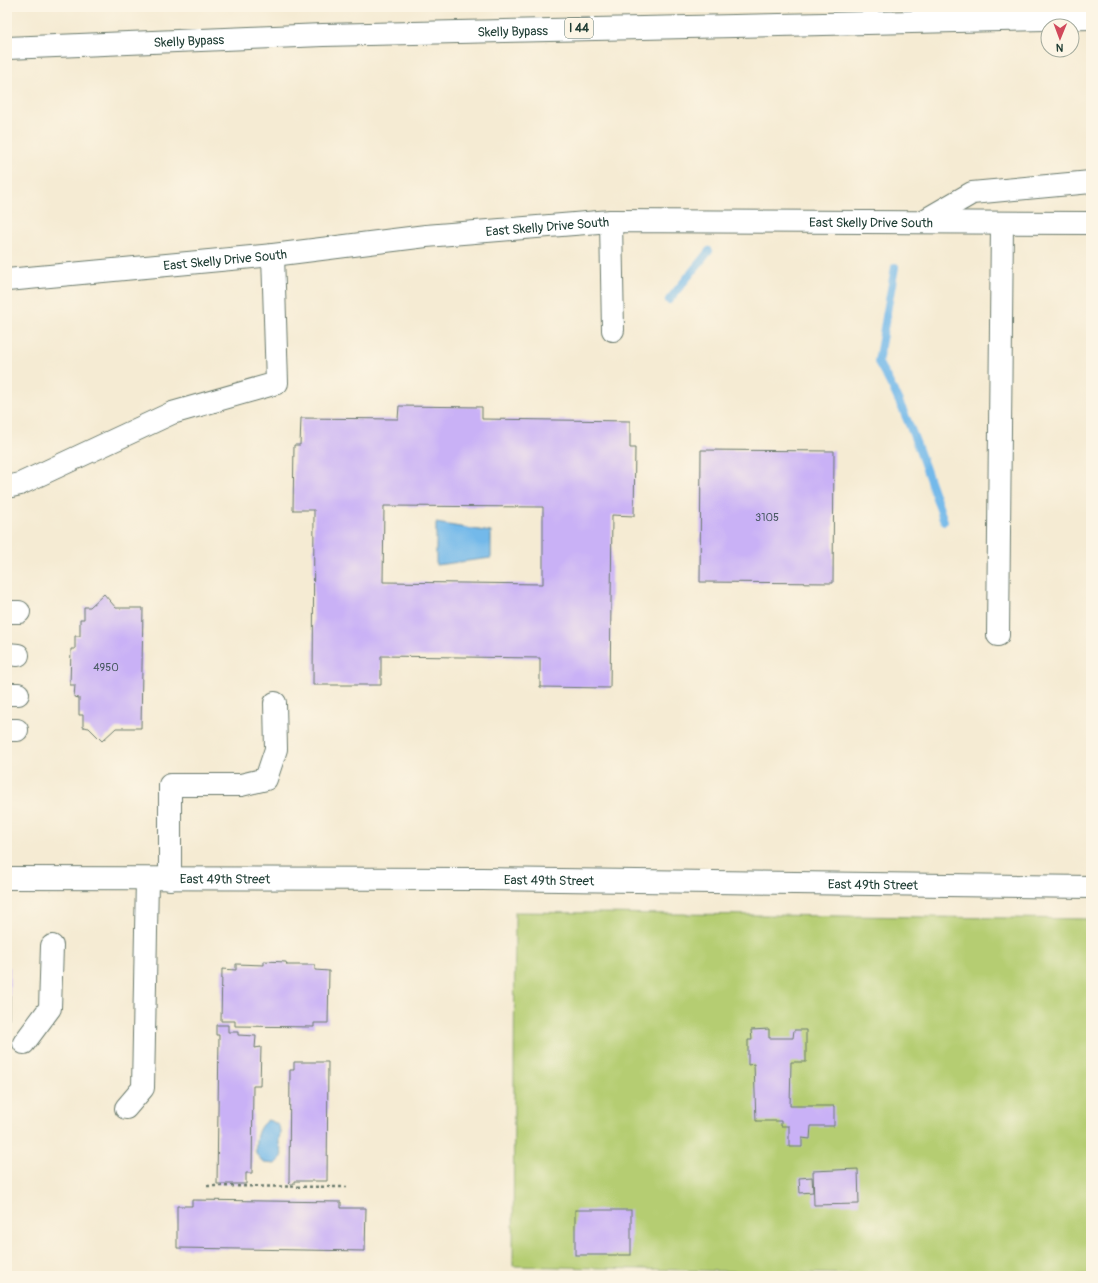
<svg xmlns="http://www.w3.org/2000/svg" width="1098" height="1283" viewBox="0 0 1098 1283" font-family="Pangolin,sans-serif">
	<rect width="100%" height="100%" fill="#fcf5e5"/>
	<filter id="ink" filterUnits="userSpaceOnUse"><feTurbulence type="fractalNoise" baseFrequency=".025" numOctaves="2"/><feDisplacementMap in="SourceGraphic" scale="8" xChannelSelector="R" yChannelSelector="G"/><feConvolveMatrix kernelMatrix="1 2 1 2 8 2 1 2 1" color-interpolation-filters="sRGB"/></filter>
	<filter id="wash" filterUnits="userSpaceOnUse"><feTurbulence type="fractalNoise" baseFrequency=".012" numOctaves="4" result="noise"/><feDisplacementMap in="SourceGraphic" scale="16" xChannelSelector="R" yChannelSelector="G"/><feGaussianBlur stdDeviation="0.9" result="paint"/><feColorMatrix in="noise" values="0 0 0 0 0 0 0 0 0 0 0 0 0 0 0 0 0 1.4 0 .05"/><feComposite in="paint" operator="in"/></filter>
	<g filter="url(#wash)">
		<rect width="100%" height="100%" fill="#f5ebd3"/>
		<path fill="#b5cd72" stroke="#6a8553" d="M515,912L1091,919V1276H931L513,1266Z"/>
		<g fill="#73b9ea" stroke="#497b8f">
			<path d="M436,523L491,532V558L436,565Z"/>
			<path d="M268,1120L278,1124C281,1131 280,1133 279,1140C278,1151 288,1152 275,1164L264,1163L256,1154C255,1141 256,1127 268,1120Z"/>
		</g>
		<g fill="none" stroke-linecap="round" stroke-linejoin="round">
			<g stroke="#73b9ea" stroke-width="8">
				<path d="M895,267L878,362C908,411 925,467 944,521"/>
				<path d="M669,300L709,251"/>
			</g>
		</g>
		<g id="blocks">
			<g fill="#c9b1f6" fill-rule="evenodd">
				<path d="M399,406L482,407V419L630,421V448H635L634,516L612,515L610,688L540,687V658L381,656V685H313L314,510H293L294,445H300L301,418L398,419ZM384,506L543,507V584L383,582Z"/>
				<path d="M701,450L834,451L833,583L700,582Z"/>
				<path d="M104,594L116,608H143L141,728H116L102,741L89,728L83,727V715H79V698L74,697L75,685H70L71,649H75V636H80V619H84V607H90Z"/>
				<path d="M264,961L286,962L287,965H315V970L329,971L328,1023H314V1027L235,1026V1021H221L222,969L236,970V964L264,965Z"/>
				<rect x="7" y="967" width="3" height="52"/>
				<path d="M216,1025H228V1032H238V1035L256,1036L255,1048L261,1047L260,1086H253L252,1173H246V1184H217L219,1035H216Z"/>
				<path d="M769,1029V1038H793L794,1030H806V1062H791L790,1106H834V1126H811L810,1139L802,1138V1147H789V1126H781V1121H756L754,1064L748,1065V1040H752L751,1030Z"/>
				<path d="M294,1062H328L327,1181H294V1184H290L289,1181L290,1070H294Z"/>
				<path d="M858,1169L859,1204L814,1205L813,1171Z"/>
				<path d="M812,1177L813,1192L800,1193L799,1178Z"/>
				<path d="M192,1200L341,1202V1208H366L365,1251L177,1248V1206H192Z"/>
				<rect x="575" y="1210" width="56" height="45"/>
			</g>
		</g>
	</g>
	<g filter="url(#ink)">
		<use href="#blocks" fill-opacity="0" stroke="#6a7a6c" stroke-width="1"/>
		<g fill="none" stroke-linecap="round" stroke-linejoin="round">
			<defs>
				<g id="minor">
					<path d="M611,221L613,330"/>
					<path d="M7,487L20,484L172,413L277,383L273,255"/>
					<path d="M7,612H19"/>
					<path d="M998,635L1002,223"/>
					<path d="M7,654L18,655"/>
					<path d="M7,694H18"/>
					<path d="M7,730H17"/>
					<path id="s1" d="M7,878L482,879L1091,887"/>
					<path d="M170,879V785H241L266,779L276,749L275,703"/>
					<path d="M24,1043L50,1008L52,946"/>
					<path d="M126,1108L143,1088L147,879"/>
				</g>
				<g id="major">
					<path id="s2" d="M7,280L273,255L426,236L611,221L1091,223"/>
				</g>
				<g id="highway">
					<path id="s3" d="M7,48L323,35L1091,18"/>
					<path d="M922,222L972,193L1091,182"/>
				</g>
			</defs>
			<use href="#minor" stroke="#6a7a6c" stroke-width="24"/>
			<use href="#major" stroke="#6a7a6c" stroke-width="24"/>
			<use href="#highway" stroke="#6a7a6c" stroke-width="24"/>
			<path stroke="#6a7a6c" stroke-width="2.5" stroke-dasharray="3 3" stroke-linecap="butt" d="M207,1186L347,1187"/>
			<use href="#minor" stroke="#fff" stroke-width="22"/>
			<use href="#major" stroke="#fff" stroke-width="22"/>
			<use href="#highway" stroke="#fff" stroke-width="22"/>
		</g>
	</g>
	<g text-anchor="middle" stroke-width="3" stroke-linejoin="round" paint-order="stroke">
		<g font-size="11" fill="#4a5a64">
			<text x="767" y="521">3105</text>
			<text x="106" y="671">4950</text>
		</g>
		<rect fill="#fcf5e5" stroke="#617469" stroke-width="1" x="565" y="18" width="28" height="20" rx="3"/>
		<g font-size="12" font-weight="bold" fill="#1f3d34">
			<text x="579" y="32">I 44</text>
		</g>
		<g font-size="13" fill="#1f3d34" stroke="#fcf5e5">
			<text dy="5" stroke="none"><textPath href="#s3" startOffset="506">Skelly Bypass</textPath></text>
			<text dy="5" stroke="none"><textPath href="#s3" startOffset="182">Skelly Bypass</textPath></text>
			<text dy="5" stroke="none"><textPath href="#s2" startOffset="867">East Skelly Drive South</textPath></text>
			<text dy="5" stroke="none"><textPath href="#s2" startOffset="543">East Skelly Drive South</textPath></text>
			<text dy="5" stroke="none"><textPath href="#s2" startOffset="219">East Skelly Drive South</textPath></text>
			<text dy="5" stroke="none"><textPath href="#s1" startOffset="218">East 49th Street</textPath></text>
			<text dy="5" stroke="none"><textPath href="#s1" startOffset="542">East 49th Street</textPath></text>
			<text dy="5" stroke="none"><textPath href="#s1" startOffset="866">East 49th Street</textPath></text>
		</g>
	</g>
	<rect width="1098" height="1283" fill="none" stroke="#fcf5e5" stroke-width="24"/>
	<g transform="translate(1060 38) rotate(181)"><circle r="19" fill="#fcf5e5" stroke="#a4ab9e"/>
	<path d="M0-3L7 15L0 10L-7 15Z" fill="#d1495b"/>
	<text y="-6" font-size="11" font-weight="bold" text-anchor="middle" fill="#1f3d34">N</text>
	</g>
</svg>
